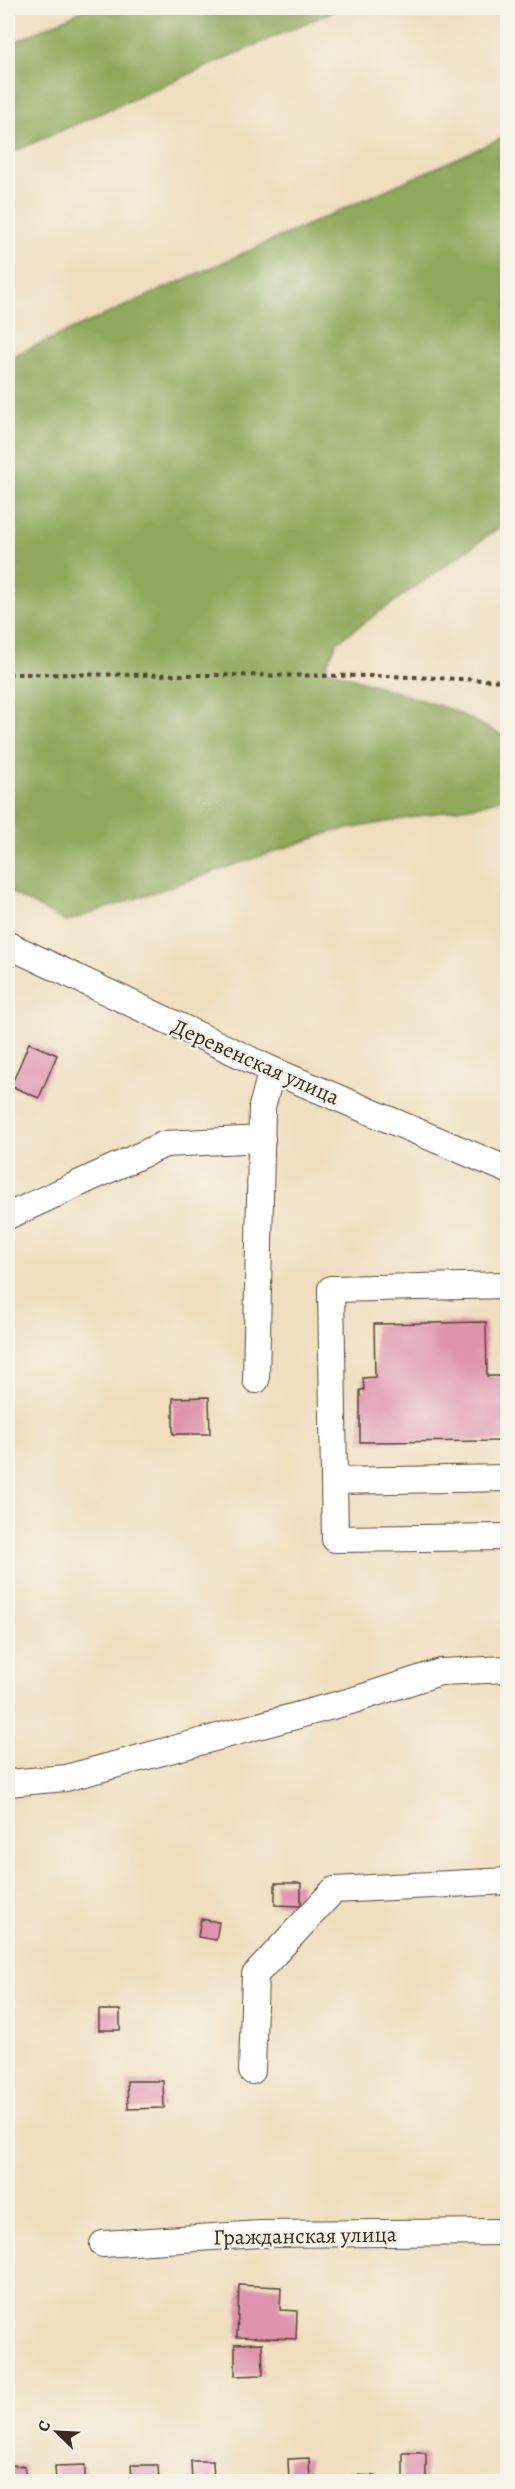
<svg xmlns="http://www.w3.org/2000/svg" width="515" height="2489" viewBox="0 0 515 2489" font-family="Alegreya,serif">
	<rect width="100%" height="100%" fill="#f7f3e8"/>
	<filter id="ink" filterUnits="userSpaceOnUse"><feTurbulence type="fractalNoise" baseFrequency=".0167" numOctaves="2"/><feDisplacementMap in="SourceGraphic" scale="12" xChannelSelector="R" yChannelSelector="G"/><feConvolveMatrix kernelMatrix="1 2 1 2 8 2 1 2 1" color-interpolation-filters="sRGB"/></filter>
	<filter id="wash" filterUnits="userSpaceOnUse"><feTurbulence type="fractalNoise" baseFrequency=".008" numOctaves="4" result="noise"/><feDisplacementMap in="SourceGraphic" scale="24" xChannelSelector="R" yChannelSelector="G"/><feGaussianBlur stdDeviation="1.35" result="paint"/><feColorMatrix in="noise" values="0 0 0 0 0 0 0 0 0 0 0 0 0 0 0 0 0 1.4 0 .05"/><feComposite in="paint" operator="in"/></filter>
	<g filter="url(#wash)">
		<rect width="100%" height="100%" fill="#efdfbf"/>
		<g fill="#8ea95b" stroke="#646a3c" stroke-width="1.5">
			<path d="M88,8H340L8,154V45Z"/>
			<path d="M507,136V522L337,642L325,669L455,711L507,738V797L480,805L332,832L66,922L8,891V358Z"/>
		</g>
		<g id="blocks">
			<g fill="#df93ad">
				<path d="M29,1043L57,1055L39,1098L11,1086Z"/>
				<path d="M486,1322L487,1376H503L504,1388H508V1441L360,1442V1390H364L363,1378L375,1377L374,1324Z"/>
				<path d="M209,1397L210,1434H173V1398Z"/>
				<path d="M275,1883H301V1906L275,1905Z"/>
				<path d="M201,1919L219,1922L216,1940L198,1937Z"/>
				<rect x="99" y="2010" width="21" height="20"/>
				<path d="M127,2081H163L164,2108L128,2109Z"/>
				<path d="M239,2285L281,2287L280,2310L297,2311L296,2339L237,2337Z"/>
				<path d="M262,2343L263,2375L235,2376V2344Z"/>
				<rect x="403" y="2453" width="23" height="29"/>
				<path d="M309,2458L310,2482H289L288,2459Z"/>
				<path d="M191,2461H213L214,2482H192Z"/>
				<path d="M8,2465L25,2466V2482H8Z"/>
				<path d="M85,2465V2482H56L55,2466Z"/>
				<path d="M131,2465H158L159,2482H132Z"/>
				<path d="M352,2475L376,2476V2482H352Z"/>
			</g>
		</g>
	</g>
	<g filter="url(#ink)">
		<use href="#blocks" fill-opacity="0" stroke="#564536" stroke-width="1.5"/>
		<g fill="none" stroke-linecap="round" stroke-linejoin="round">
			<defs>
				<g id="minor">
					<path d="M8,945L272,1070L508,1170"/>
					<path d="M8,1216L165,1144L262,1139"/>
					<path d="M508,1285L331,1289L335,1539L508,1537"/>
					<path d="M256,1380L262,1107L272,1070"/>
					<path d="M334,1481L508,1478"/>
					<path d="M8,1783L66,1778L351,1701L440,1672L508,1669"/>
					<path d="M252,2071L255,1975L334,1890L508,1881"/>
					<path d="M103,2244L260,2234L508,2232"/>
				</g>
			</defs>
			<use href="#minor" stroke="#564536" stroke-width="28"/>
			<path stroke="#564536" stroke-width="4" stroke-dasharray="4.5 4.5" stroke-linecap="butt" d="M8,674L387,676L508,681"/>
			<use href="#minor" stroke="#fff" stroke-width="26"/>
		</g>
	</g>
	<g text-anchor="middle" stroke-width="5" stroke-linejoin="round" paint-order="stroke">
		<g font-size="22" fill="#3b2a1e" stroke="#f7f3e8">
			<text transform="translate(256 1061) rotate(24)" y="8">Деревенская улица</text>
			<text transform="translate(305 2235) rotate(-1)" y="8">Гражданская улица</text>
		</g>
	</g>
	<rect width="515" height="2489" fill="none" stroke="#f7f3e8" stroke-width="30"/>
	<g transform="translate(57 2432) rotate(294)" stroke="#f7f3e8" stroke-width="4.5" paint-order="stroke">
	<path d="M0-4.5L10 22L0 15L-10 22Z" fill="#3b2a1e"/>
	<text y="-9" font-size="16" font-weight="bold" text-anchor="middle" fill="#3b2a1e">С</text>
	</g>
</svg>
